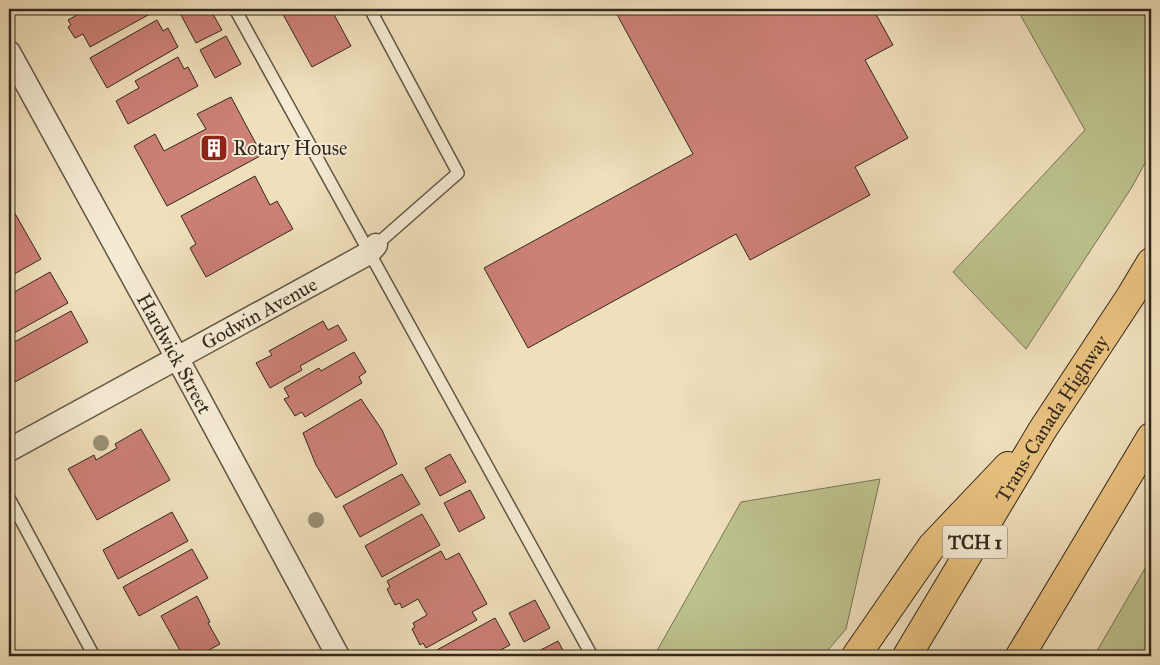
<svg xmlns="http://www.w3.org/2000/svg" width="1160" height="665" viewBox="0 0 1160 665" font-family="'IM FELL Great Primer',serif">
	<rect width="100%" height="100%" fill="#efdfbb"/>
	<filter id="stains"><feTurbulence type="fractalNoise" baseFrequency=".004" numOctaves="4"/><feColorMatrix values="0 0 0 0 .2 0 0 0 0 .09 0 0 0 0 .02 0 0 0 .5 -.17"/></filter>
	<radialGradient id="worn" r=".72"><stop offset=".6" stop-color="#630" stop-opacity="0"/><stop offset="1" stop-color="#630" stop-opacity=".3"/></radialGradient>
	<g fill="#bcc18d" stroke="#777455">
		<path d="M1017,9H1151V152L1132,187L1026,349L953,272L1085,130Z"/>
		<path d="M880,479L846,629L823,656H654L741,502Z"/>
		<path d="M1151,558V656H1094Z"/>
	</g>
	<g fill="#cc8076" stroke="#32281d">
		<path d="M88,9H147L150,14L90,47L83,34L75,38L68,27L71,25L68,20Z"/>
		<path d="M193,9H210L222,30L196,43L181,15Z"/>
		<path d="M280,9H331L351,46L312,67Z"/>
		<path d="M614,9H873L893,45L865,60L908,138L855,167L870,195L750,260L736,234L528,348L484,268L693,154Z"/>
		<path d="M157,20L163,31L168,28L178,47L107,88L90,58Z"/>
		<path d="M226,36L241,64L215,78L200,50Z"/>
		<path d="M178,57L184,69L188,67L198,86L128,124L116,101L139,88L135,81Z"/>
		<path d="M231,97L262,155L167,206L134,146L155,134L164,151L206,129L197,114Z"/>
		<path d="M255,176L270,205L277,201L293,229L206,277L190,248L196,244L181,216Z"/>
		<path d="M9,203L41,259L9,277Z"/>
		<path d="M50,272L68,303L9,336V295Z"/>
		<path d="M71,311L88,342L15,382L9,370V345Z"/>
		<path d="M323,321L328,330L338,325L347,340L300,366L302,370L270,388L256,363L272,355L269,351Z"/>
		<path d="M354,352L366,372L359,377L362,383L305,417L302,412L295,416L284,399L289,397L284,388L319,368L321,371Z"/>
		<path d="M361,399L382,430L397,464L336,498L316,465L303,433Z"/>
		<path d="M141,429L170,480L97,520L68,469L94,455L96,460L117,448L115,444Z"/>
		<path d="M450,454L466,482L440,496L425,468Z"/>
		<path d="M402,474L420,504L360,537L343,506Z"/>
		<path d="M470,490L485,518L459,532L444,503Z"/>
		<path d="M172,512L188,541L118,579L103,550Z"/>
		<path d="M422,514L440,545L382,577L365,546Z"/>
		<path d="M192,549L208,578L139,616L123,587Z"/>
		<path d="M441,551L446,560L459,553L487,604L472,612L477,620L426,648L423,643L420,645L412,629L415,627L413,623L427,615L418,599L402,608L400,603L395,605L387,589L390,587L387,581Z"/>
		<path d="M197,596L210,622L208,623L220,644L198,656H183L161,616Z"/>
		<path d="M535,600L550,628L524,642L509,613Z"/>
		<path d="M495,618L510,645L495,653L497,656H426Z"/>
		<path d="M558,641L566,656H534L533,654Z"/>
	</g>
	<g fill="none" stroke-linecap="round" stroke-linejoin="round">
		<defs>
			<g id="lane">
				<path d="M235,9L592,656"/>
				<path d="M370,9L458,173L376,245"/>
				<path d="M9,498L94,656"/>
			</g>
			<g id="street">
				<path id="s1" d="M9,52L193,387L338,656"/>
				<path id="s2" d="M9,450L369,253L376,245"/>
			</g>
			<g id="highway">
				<path d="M856,656L932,546L1008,466"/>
				<path id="s3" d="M907,656L1043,429L1130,297L1151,262"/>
				<path d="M1020,656L1151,437"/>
			</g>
		</defs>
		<use href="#lane" stroke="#615644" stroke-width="14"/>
		<use href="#street" stroke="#615644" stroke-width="25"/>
		<use href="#highway" stroke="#32281d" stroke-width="30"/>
		<use href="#lane" stroke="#f5ead3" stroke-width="11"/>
		<use href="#street" stroke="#f5ead3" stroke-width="22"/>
		<use href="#highway" stroke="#e8c07e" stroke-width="28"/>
	</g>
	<g fill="#9a8f74">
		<circle cx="101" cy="443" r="8"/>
		<circle cx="316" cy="520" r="8"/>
	</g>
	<defs>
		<symbol id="building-square" viewBox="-11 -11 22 22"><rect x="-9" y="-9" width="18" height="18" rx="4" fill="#8f2418" stroke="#f5ead3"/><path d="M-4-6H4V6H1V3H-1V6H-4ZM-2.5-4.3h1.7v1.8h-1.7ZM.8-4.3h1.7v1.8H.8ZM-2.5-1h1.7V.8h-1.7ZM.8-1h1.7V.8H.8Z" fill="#fff"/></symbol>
	</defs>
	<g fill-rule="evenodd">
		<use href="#building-square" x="198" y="132" width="32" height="32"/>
	</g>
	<g text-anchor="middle" stroke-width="4" stroke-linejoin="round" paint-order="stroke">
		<rect fill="#f5ead3" stroke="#6c6254" stroke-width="1" x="942.5" y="525.5" width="65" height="33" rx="4"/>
		<g font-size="19" font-weight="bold" fill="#32281d">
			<text x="975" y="549">TCH 1</text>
		</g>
		<g font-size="20" fill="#32281d" stroke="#f5ead3" text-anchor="start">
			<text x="233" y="155">Rotary House</text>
		</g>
		<g font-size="20" fill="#32281d" stroke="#f5ead3">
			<text dy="7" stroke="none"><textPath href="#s2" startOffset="285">Godwin Avenue</textPath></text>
			<text dy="7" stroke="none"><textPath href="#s1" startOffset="344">Hardwick Street</textPath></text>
			<text dy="7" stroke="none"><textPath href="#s3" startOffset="278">Trans-Canada Highway</textPath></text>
		</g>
	</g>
	<rect width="1160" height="665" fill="none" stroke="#efdfbb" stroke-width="30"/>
	<rect x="10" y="10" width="1140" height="645" fill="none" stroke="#32281d" stroke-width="2.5"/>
	<rect x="15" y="15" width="1130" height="635" fill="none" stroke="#32281d"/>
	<rect width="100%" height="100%" filter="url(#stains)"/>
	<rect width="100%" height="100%" fill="url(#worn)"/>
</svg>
